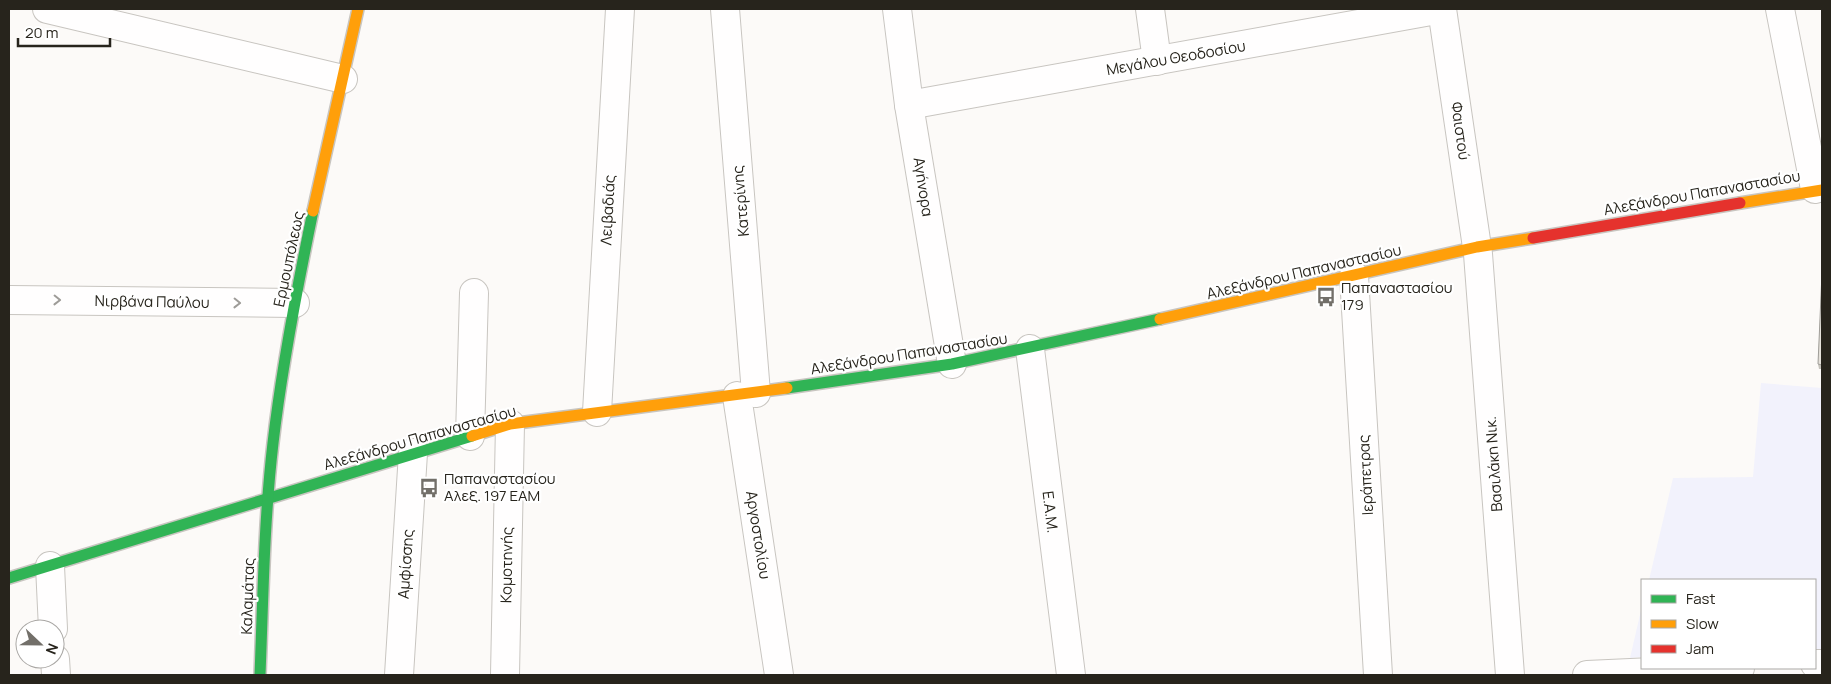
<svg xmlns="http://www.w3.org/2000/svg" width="1831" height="684" viewBox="0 0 1831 684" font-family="Manrope,sans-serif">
	<rect width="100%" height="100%" fill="#fcfaf8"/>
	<g fill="#f2f2fc">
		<path d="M1761,383L1822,388V651L1815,652V580H1649L1673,478L1753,477Z"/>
		<path d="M1642,606V657L1630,658Z"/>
	</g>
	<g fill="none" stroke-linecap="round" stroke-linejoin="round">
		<defs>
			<g id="street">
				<path d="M47,9L343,79"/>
				<path d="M725,9L756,393"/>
				<path d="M897,9L909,105L952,364"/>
				<path d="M1150,9L1157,61"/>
				<path d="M1442,9L1478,254L1510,675"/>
				<path d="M1780,9L1815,189"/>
				<path d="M909,105L1442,9"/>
				<path d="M1354,276L1378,675"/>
				<path d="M9,300L295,303"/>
				<path d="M1030,349L1071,675"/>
				<path d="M737,396L779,675"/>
				<path d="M597,412L620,9"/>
				<path d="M470,436L474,293"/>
				<path d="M50,566L53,629"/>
				<path d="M55,659L56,675"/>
				<path d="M1815,664H1822"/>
				<path d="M399,675L413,453"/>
				<path d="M505,675L510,424"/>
				<path d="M1587,675L1740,668"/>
			</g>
			<g id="fast">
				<path d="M787,388L952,364L1160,319"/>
				<path d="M9,578L472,436"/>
				<path d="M260,675C263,598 264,520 273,443C282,365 297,288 313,211"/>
			</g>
			<g id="slow">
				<path d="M1740,203L1822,190"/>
				<path d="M313,211L358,9"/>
				<path d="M1160,319L1477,247L1533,238"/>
				<path d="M472,436L510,424L787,388"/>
			</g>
			<path id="jam" d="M1533,238L1740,203"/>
		</defs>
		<use href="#street" stroke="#c8c5c0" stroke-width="30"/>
		<use href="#fast" stroke="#c8c5c0" stroke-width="14"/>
		<use href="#slow" stroke="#c8c5c0" stroke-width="14"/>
		<use href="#jam" stroke="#c8c5c0" stroke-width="14"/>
		<use href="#street" stroke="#fffefe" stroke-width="28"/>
		<use href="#fast" stroke="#30b455" stroke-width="11"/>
		<use href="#slow" stroke="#ff9f0a" stroke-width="11"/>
		<use href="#jam" stroke="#e5322d" stroke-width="11"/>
	</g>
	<path fill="#c5c2bb" d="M1822,273V369H1819L1818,364Z"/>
	<path fill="#e5e1da" stroke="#a09e99" d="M1822,273V365L1818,364Z"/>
	<defs><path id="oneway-chevron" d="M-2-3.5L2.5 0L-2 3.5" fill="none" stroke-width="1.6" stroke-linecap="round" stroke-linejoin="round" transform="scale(1.25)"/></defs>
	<g stroke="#9e9c98">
		<use href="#oneway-chevron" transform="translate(57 300) rotate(1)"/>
		<use href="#oneway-chevron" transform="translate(237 303) rotate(1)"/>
	</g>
	<defs>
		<symbol id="bus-bare" viewBox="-9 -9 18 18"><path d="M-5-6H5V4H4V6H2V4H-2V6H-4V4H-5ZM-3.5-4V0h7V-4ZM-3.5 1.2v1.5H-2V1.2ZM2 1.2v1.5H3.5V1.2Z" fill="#726f69" stroke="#fff" stroke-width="2.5" paint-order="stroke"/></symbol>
	</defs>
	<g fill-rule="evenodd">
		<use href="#bus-bare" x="1312" y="283" width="28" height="28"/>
		<use href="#bus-bare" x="415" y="474" width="28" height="28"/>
	</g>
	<g text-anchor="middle" stroke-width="4.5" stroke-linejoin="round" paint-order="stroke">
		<g font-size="15" fill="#27241c" stroke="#fff">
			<text transform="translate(1176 58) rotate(-10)" y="5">Μεγάλου Θεοδοσίου</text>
			<text transform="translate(1460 131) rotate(82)" y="5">Φαιστού</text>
			<text transform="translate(923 187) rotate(81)" y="5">Αγήνορα</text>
			<text transform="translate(1702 193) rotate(-10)" y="5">Αλεξάνδρου Παπαναστασίου</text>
			<text transform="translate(741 201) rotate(-95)" y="5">Κατερίνης</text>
			<text transform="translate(608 210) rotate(-87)" y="5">Λειβαδιάς</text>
			<text transform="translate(289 259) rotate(-78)" y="5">Ερμουπόλεως</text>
			<text transform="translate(1304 272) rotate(-13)" y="5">Αλεξάνδρου Παπαναστασίου</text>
			<text transform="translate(152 302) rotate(1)" y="5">Νιρβάνα Παύλου</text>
			<text transform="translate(909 354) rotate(-9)" y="5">Αλεξάνδρου Παπαναστασίου</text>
			<text transform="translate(420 438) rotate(-16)" y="5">Αλεξάνδρου Παπαναστασίου</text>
			<text transform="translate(1494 464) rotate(-94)" y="5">Βασιλάκη Νικ.</text>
			<text transform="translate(1366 475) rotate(-93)" y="5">Ιεράπετρας</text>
			<text transform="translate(1050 512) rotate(83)" y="5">Ε.Α.Μ.</text>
			<text transform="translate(758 535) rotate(81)" y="5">Αργοστολίου</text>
			<text transform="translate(406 564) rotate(-86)" y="5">Αμφίσσης</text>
			<text transform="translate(507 565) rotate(-89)" y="5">Κομοτηνής</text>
			<text transform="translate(248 596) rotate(-88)" y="5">Καλαμάτας</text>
		</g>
		<g font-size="15" fill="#27241c" stroke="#fff" text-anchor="start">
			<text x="1341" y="293">Παπαναστασίου<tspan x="1341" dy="17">179</tspan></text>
			<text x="444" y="484">Παπαναστασίου<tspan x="444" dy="17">Αλεξ. 197 ΕΑΜ</tspan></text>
		</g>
	</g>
	<rect width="1831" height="684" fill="none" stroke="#27241c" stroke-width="20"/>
	<rect x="1641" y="579" width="175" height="90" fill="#ffffff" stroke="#a9a7a4"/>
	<rect x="1651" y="595" width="25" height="8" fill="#30b455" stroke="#a9a7a4"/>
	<text x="1686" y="604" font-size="15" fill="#27241c">Fast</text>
	<rect x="1651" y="620" width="25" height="8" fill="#ff9f0a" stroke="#a9a7a4"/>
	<text x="1686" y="629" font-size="15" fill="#27241c">Slow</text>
	<rect x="1651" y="645" width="25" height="8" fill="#e5322d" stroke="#a9a7a4"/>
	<text x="1686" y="654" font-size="15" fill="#27241c">Jam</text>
	<g transform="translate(40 644) rotate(112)"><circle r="24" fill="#ffffff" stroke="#a9a7a4"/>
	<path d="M0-4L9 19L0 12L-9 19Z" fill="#726f69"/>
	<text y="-8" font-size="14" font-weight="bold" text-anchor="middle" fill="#27241c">N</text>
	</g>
	<path d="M18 38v8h92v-8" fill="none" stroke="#27241c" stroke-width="2.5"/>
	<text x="25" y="38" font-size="15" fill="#27241c" stroke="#ffffff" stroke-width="4" paint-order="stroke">20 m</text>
</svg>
